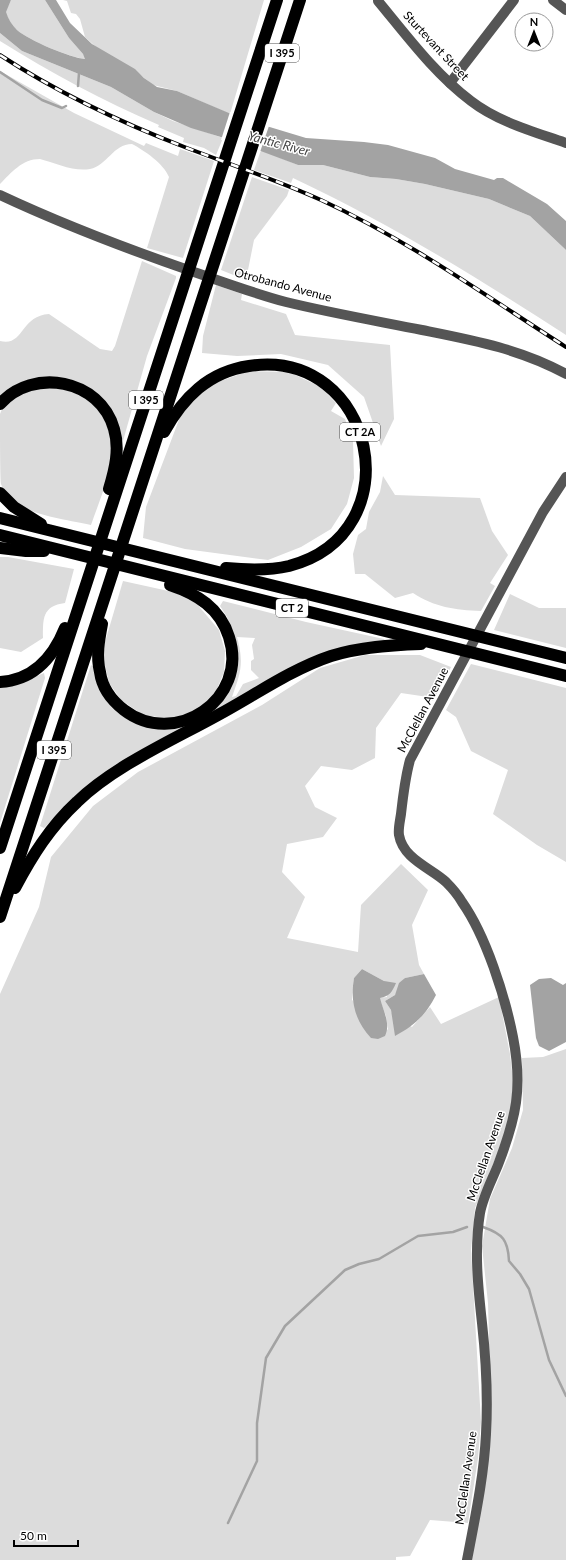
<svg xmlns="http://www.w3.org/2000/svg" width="566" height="1560" viewBox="0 0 566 1560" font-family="Lato,sans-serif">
	<rect width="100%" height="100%" fill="#fff"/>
	<g fill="#dcdcdc" fill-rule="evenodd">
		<path d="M11,0H45L69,38L83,54L86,59C71,58 28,40 17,30C12,25 8,19 5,12Z"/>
		<path d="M63,0H264L230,114L177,91L153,85L137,72L96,47L85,37L80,19L76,14L71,13L67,1Z"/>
		<path d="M0,33L22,51L111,87L154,112L173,121L223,138L216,155L204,148L183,142L184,138L158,127L159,125C103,101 51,73 0,41Z"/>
		<path d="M0,71L74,113L144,146L146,143L178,156L180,149L214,161L183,258L147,248L169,177C163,163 145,151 132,144C113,144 107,166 90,169C74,172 55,163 40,159C22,159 11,173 0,184Z"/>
		<path d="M261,150L298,165H323L370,177L396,179L425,184L489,199L530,216L566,250V335C476,277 391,224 293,178L291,183L254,170Z"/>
		<path d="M252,177L289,190L287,196L254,240L246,280L221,270Z"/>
		<path d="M142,261L176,276V278L147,356L123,441L113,414L56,378L0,398V341C24,347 20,316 49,314L100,349L112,351L115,346Z"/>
		<path d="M216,285L242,294L241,300L286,314L295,335L390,345L394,419L381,446L364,397L328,365L281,354L237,356L202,353L203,336Z"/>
		<path d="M249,371L289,372L321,387L336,403L331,411L345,419L353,441L354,478L347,504L331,529L301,547L268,560L185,549L143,538L146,507L180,417L195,397L212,384Z"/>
		<path d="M49,387C67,389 85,395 97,409C126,445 104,487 91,525C69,520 27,515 11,499C8,495 3,489 1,484C0,480 0,418 0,414C6,396 33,389 49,387Z"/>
		<path d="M383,476L395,495L480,498L492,531L508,555L490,583L495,586L481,611C455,610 434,607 413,593L395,598L365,574H355L353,554L358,535L366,529L369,512L380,492Z"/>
		<path d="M0,557H8L74,569L65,603C42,606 43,619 43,638L21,652L0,648Z"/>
		<path d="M123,581L173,592L196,603L219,630L225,651L224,672L217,689L205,706L173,719L143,715L121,700L109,683L104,661L105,642Z"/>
		<path d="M510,594L539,608H566V648L494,630Z"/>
		<path d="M223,601L306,622L384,639L387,643L346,647L214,712L213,710L223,698L234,637L227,617L220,606ZM237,637L255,638L252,645L254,659L251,661V670L259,678L243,684L236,696L232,697C241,672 244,663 237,637Z"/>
		<path d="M365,655H420L451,667L433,701L428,697L401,693L376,728L375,758L352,770L321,766L305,786L315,807L337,818L323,837L287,844L282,872L305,897L287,938L358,952L361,905L401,864L428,890L412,925L419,965L424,974L405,978L395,995L385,1001L391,1010L393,1017L412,1027L430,1007L441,1024L499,997L510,1054L513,1080L511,1107L505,1135L475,1208L471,1250L481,1422L478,1458L468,1523L430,1520L410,1556L396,1557V1560H0V994L39,907L51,857L93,806L138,772L262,705L320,668ZM362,969L384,981L387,997L379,998L386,1016L388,1030L352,1000L354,978Z"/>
		<path d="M471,664L566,688V862L537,845L493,814L508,770L471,751L456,717L446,710Z"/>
		<path d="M91,665L95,668C99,678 101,694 108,703C126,727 156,723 183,724L185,729L97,778L44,828L40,826Z"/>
		<path d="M44,673L45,678L0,823V688L13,686Z"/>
		<path d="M566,1049V1560H471L491,1417L488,1303L482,1246L490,1199L512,1148L523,1110L522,1058L543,1057Z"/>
	</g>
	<g fill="#a3a3a3">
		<path d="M0,0H11L6,12C8,19 12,25 17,30C28,40 71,58 85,59L83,54L69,38L45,0H56L70,23L92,44L135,69L144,78L157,87L177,91L243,119L306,138L364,142L388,145L435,158L455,169L494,180L497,178H503L547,204L566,221V250L530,216L489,199L425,184L396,179L370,177L323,165H298L234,141L191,128L154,112L111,87L22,51L0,33Z"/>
		<path d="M362,969L384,981L396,983C392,992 390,996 380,998C383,1011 391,1023 385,1036L378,1039L371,1038C355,1021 350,1001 354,978Z"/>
		<path d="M424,974L436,995C425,1016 415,1025 395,1036L391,1010L385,1001L395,995L399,983L405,978Z"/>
		<path d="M551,978L563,985L566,983V1042L549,1051L539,1046L536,1038L530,985L539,979Z"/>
	</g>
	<path fill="#fff" d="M230,112L269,126L260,152L221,140Z"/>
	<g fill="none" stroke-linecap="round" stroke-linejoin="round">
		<g stroke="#a3a3a3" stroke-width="2.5">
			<path d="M0,72L42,100L62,108L66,106"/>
			<path d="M78,86L79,73"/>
			<path d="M483,1227C503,1234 508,1240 509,1261L520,1274L529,1289L549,1360L566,1396"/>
			<path d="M228,1523L257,1461V1423L266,1358L285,1326L345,1270L359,1264L379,1259L418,1236L453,1232L467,1227"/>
		</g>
		<g stroke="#555" stroke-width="10">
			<path d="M553,0L566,10"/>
			<path d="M378,1C407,36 435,74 471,101C498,122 535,132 566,143"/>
			<path d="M450,83L514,0"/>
			<path d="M0,195C64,225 130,250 197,273C226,283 256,294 286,302C331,313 377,321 422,330C472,340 521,349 566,374"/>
			<path d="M467,1560C475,1518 484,1476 486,1434C488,1398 486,1359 482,1323C478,1287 474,1250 480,1213C483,1197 492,1180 498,1165C516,1118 523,1088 513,1037C505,996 486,936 462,902C458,895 452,888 446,882C431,868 403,859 399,835C398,829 400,821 401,814C403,796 405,778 410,760L543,512L566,477"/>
		</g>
		<g stroke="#000" stroke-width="12">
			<path d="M0,404C33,367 100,379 114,429C120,449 115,469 109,489"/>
			<path d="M164,432C183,398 208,372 249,366C375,347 415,533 289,566C268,571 247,570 226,568"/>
			<path d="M0,493L14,507L41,524"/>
			<path d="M0,518L566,658"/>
			<path d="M0,535L566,676"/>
			<path d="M0,548L26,551H44"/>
			<path d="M102,624C99,640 96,656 100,672C102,687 111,700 124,710C175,749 249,699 229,637C220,608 197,594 170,585"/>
			<path d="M0,682C33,680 53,658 65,628"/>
			<path d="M0,848L277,0"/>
			<path d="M15,888C32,856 50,827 77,802C114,766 173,740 218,715C255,695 292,669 331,656C360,647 391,645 421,644"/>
			<path d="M0,917L300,0"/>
		</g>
		<defs>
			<path id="rail" d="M0,55C58,93 122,123 187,148C232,165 277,180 321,200C408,240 486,296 566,347"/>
		</defs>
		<use href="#rail" stroke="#000" stroke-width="4"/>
		<use href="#rail" stroke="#fff" stroke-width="2.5" stroke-dasharray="8" stroke-linecap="butt"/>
	</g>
	<g text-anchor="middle" stroke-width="3" stroke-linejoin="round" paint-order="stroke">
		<g fill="#fff" stroke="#4c4c4c" stroke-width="1">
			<rect x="265" y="44" width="34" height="18" rx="3"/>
			<rect x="129" y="391" width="34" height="18" rx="3"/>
			<rect x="340" y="423" width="40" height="18" rx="3"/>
			<rect x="276" y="599" width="32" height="18" rx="3"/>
			<rect x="37" y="741" width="34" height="18" rx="3"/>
		</g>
		<g font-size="11" font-weight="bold" fill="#000">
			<text x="282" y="57">I 395</text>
			<text x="146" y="404">I 395</text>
			<text x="360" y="436">CT 2A</text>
			<text x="292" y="612">CT 2</text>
			<text x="54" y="754">I 395</text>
		</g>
		<g font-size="12" fill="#000" stroke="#fff">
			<text transform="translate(436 46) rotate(47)" y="4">Sturtevant Street</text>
			<text transform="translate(283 285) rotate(15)" y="4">Otrobando Avenue</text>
			<text transform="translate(423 710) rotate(-62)" y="4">McClellan Avenue</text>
			<text transform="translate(486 1156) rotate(-71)" y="4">McClellan Avenue</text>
			<text transform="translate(466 1478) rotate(-82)" y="4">McClellan Avenue</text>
		</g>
		<g font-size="13" font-style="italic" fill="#444" stroke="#fff">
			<text transform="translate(279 143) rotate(15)" y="5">Yantic River</text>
		</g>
	</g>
	<g transform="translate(534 32)"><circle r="19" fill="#ffffff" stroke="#999999"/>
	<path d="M0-3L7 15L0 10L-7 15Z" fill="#000000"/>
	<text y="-6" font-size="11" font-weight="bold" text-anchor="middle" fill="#000000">N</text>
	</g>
	<path d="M14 1540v6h64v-6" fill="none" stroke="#000000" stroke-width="2"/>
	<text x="20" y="1540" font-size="12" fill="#000000" stroke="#ffffff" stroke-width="3" paint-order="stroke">50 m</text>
</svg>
